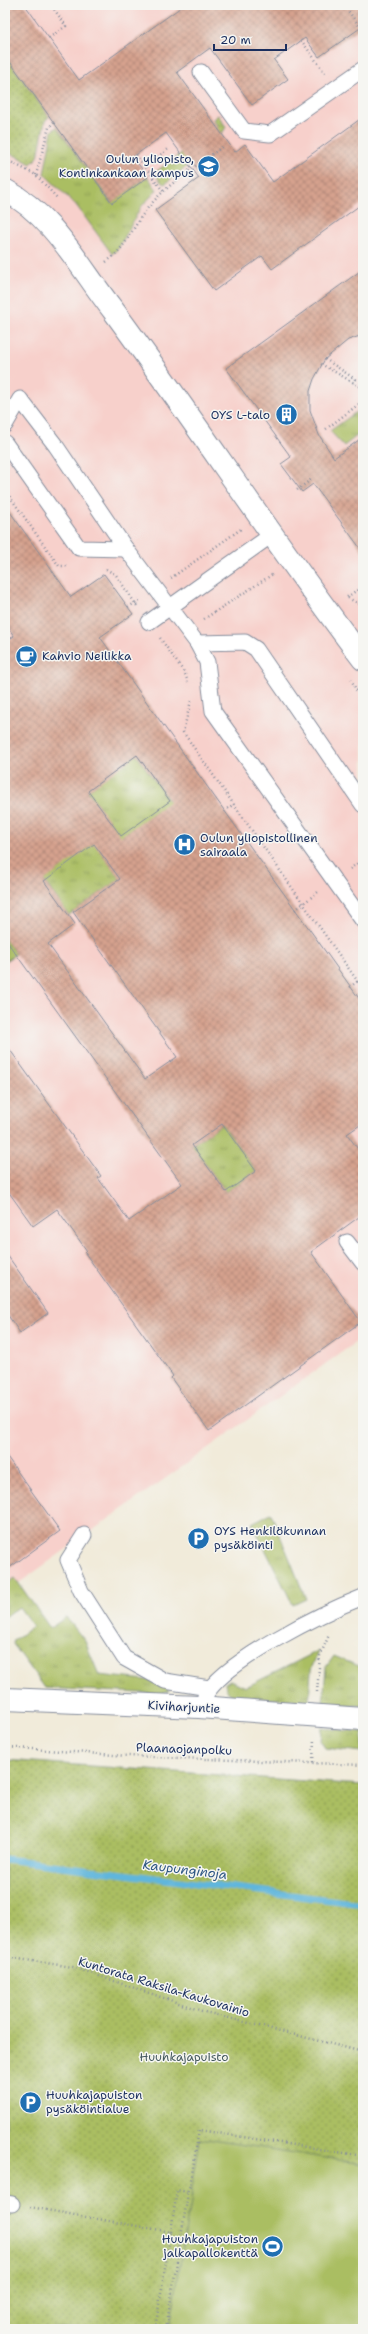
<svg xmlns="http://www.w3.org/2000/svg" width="368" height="2334" viewBox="0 0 368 2334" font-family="'Shantell Sans',sans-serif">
	<defs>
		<pattern id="grass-tufts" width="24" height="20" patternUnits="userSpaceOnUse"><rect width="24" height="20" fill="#aabe62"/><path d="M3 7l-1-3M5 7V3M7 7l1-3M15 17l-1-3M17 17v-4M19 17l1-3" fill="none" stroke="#8a9b54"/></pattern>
		<pattern id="park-dots" width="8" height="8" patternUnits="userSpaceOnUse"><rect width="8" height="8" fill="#aabe62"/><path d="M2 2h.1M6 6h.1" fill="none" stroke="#8a9b54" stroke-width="1.8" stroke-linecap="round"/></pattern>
		<pattern id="building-cross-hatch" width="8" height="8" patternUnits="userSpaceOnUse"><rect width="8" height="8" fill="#d6a28e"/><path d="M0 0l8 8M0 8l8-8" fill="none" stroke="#ad8477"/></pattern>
	</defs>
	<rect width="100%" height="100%" fill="#f6f6f2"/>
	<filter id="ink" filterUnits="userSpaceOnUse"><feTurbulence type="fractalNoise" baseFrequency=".025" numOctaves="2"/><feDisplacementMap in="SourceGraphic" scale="8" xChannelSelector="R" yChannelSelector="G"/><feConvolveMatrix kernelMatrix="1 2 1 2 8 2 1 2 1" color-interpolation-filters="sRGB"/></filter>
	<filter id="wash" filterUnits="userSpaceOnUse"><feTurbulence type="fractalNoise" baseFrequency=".012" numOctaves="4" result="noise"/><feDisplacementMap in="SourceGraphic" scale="16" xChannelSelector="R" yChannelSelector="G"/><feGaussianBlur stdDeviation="0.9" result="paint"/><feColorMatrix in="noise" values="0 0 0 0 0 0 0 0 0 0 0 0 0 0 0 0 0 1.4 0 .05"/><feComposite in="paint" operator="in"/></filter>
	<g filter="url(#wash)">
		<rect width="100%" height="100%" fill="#f1ebda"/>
		<path fill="#f7d0cb" d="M5,5H363V1337L5,1593Z"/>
		<g fill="url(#grass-tufts)" stroke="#627660">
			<path d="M218,115L226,127L217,142L165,184L162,183L154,173L218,127L213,119Z"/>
			<path d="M57,127L111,203L148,177L157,190L141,207L118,249L112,254L76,205L44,174L52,131Z"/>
			<path d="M363,407V431L344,446L330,431Z"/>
			<path d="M69,660L189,829L100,851L120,879L69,915L5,827V766L75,827L101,809L88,791Z"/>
			<path d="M5,939L16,954L5,961Z"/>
			<path d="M222,1124L256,1171L226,1192L192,1145Z"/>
			<path d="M271,1513L306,1599L293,1605L252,1523Z"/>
			<path d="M15,1578L50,1628L66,1617L85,1641L99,1675L165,1682L169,1687L168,1692L160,1694L45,1688L13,1644L14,1640L33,1626L19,1607L5,1617V1585Z"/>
			<path d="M318,1651L311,1670L309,1701L237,1697C229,1695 226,1691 225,1683L230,1680L246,1687Z"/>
			<path d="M334,1656L363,1668V1706L323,1703L326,1667Z"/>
			<path d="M322,1728L363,1732V1752L325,1748L321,1742Z"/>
		</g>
		<g fill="url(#park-dots)" stroke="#627660">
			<path d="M5,55L49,117L45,121L38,157L31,164L5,150Z"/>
			<path d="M5,1760L363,1785V2329H5Z"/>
		</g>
		<path fill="#aabe62" stroke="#627660" d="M200,2138L363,2164V2329H170Z"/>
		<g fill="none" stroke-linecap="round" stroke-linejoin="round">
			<path stroke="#60b6dc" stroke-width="7" d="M5,1859L363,1904"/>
		</g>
		<g id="blocks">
			<g fill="url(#building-cross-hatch)" fill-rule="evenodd">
				<path d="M5,5H25L79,80L184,5H363V26L319,57L305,38L274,60L288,79L252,105L210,48L177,72L235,152L245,144L273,182L363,117V203L272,269L262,256L214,291L155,210L199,178L166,133L133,157L148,177L112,203L5,55Z"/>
				<path d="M363,269V335L348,340L325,359L314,379L310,391V410L319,435L334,458L363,437V552L313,484L302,492L281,464L291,457L226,368Z"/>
				<path d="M5,505L71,597L104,574L133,614L100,637L363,1004V1123L347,1134L363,1156V1214L311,1252L361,1322L209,1431L171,1378L173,1376L85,1253L87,1251L57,1209L33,1226L5,1187V1043L101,1176L98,1178L129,1221L182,1184L5,939V642L14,636L5,623ZM137,755L170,801L121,836L88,791ZM94,844L120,879L73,912L177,1057L145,1079L48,944L75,924L44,881ZM222,1124L256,1171L226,1192L192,1145Z"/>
				<path d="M5,1252L48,1313L20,1333L5,1311Z"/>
				<path d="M5,1454L60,1531L5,1571Z"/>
			</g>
		</g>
	</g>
	<g filter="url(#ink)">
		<use href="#blocks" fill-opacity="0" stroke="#868d9c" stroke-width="1"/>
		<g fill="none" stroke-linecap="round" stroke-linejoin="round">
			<defs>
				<g id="lane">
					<path d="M201,72L244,131L270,134L363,69"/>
					<path d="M5,425L20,399L56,446L126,549L197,643L207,662L213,711L363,921"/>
					<path d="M5,443L79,548L126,549"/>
					<path d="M149,622L273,534"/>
					<path d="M197,643L245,642L256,649L363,805"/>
					<path d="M347,1242L363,1263"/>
					<path d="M84,1535L68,1560L81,1591L124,1658L165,1681L209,1688"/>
					<path d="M205,1696C224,1661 324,1612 363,1597"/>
					<path d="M5,2203L12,2204"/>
				</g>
				<g id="street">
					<path d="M5,190C54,216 80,268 113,310C198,425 276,545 363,659"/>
					<path d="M5,1699L199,1707L363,1719"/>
				</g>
			</defs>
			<use href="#lane" stroke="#868d9c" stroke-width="17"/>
			<use href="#street" stroke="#868d9c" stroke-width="24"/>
			<g stroke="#868d9c" stroke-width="2.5" stroke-dasharray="1 3" stroke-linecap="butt">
				<path d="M344,5L360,27"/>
				<path d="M49,38L66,26L51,5"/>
				<path d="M301,40L325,73"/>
				<path d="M136,155L163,191"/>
				<path d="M5,159L36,175L58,199"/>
				<path d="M144,166L170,148"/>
				<path d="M36,175L49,127L54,123"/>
				<path d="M106,262C128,246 131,229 147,209C167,184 196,166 222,147"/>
				<path d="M325,359L355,379L353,383"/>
				<path d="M321,364L363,388"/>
				<path d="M326,429L363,401"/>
				<path d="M5,490L59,566H69"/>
				<path d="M297,490L313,478"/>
				<path d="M106,569L116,575L137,606"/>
				<path d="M171,578L241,529"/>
				<path d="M347,597L363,586"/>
				<path d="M348,598L363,606"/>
				<path d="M128,607L141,600"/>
				<path d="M204,619L273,574"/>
				<path d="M160,638L184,672L188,682"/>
				<path d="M351,679L363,704"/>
				<path d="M191,701L183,732L363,989"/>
				<path d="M224,811L234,804"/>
				<path d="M350,869L363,859"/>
				<path d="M295,910L318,892"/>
				<path d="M350,987L358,981"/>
				<path d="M317,1692L320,1656L329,1635"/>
				<path d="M5,1747L128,1756L363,1765"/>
				<path d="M313,1762L314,1739"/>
				<path d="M5,1957L73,1967L205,2012L363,2052"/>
				<path d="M30,2207L171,2232L155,2329"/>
				<path d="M171,2232L177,2190L187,2192"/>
				<path d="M166,2329L187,2200V2192L190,2186L199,2130L363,2156"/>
			</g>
			<use href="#lane" stroke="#fff" stroke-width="15"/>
			<use href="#street" stroke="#fff" stroke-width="22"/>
		</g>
	</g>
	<defs>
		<symbol id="university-disc" viewBox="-11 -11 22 22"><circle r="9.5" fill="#1f6fb2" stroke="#f6f6f2"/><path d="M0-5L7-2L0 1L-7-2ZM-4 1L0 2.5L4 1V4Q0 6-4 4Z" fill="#fff"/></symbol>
		<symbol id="building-disc" viewBox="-11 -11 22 22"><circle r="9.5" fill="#1f6fb2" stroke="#f6f6f2"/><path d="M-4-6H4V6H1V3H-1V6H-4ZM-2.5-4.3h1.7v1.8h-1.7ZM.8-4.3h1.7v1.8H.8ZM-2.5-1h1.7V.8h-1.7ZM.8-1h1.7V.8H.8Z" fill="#fff"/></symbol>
		<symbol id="cafe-disc" viewBox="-11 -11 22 22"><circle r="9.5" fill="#1f6fb2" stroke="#f6f6f2"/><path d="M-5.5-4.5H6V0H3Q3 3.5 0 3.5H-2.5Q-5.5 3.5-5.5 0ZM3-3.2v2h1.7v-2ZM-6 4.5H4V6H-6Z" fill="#fff"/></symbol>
		<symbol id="hospital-disc" viewBox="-11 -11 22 22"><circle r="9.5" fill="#1f6fb2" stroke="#f6f6f2"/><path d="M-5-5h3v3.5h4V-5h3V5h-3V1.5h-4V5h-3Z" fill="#fff"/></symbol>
		<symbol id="parking-disc" viewBox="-11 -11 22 22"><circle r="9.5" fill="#1f6fb2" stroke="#f6f6f2"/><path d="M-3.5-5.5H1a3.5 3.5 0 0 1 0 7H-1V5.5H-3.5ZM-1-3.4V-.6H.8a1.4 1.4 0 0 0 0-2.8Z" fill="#fff"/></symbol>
		<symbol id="stadium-disc" viewBox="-11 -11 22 22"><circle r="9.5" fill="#1f6fb2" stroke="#f6f6f2"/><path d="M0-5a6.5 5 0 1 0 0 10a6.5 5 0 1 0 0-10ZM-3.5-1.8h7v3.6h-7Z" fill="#fff"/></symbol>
	</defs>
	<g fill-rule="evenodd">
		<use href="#university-disc" x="196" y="154" width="25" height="25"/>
		<use href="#building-disc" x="274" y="402" width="25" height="25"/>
		<use href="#cafe-disc" x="14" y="644" width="25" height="25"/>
		<use href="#hospital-disc" x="172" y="832" width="25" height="25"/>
		<use href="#parking-disc" x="186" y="1526" width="25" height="25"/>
		<use href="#parking-disc" x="18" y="2090" width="25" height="25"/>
		<use href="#stadium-disc" x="260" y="2234" width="25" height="25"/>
	</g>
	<g text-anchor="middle" stroke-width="3" stroke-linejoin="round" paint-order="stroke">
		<g font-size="12" fill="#1b2f5e" stroke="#f6f6f2" text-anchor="start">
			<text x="194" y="163" text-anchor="end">Oulun yliopisto,<tspan x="194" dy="14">Kontinkankaan kampus</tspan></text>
			<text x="270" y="419" text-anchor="end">OYS L-talo</text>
			<text x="42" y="660">Kahvio Neilikka</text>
			<text x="200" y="842">Oulun yliopistollinen<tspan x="200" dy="14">sairaala</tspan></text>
			<text x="214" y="1535">OYS Henkilökunnan<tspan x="214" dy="14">pysäköinti</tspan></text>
			<text x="46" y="2099">Huuhkajapuiston<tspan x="46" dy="14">pysäköintialue</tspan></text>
			<text x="258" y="2243" text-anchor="end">Huuhkajapuiston<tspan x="258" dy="14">jalkapallokenttä</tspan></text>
		</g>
		<g font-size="12" fill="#1b2f5e" stroke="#f6f6f2">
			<text transform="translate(184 1707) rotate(3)" y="4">Kiviharjuntie</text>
			<text transform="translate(184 1749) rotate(2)" y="4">Plaanaojanpolku</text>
			<text transform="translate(164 1987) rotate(17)" y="4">Kuntorata Raksila-Kaukovainio</text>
		</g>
		<g font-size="12" fill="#465a5f" stroke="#f6f6f2">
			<text x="184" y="2061">Huuhkajapuisto</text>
		</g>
		<g font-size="13" font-style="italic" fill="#305884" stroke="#f6f6f2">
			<text transform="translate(185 1869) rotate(7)" y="5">Kaupunginoja</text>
		</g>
	</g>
	<rect width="368" height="2334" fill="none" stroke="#f6f6f2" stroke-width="20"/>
	<path d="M214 44v6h72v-6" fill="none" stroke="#1b2f5e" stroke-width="2"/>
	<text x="220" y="44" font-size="12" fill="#1b2f5e" stroke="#f6f6f2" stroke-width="3" paint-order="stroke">20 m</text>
</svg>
